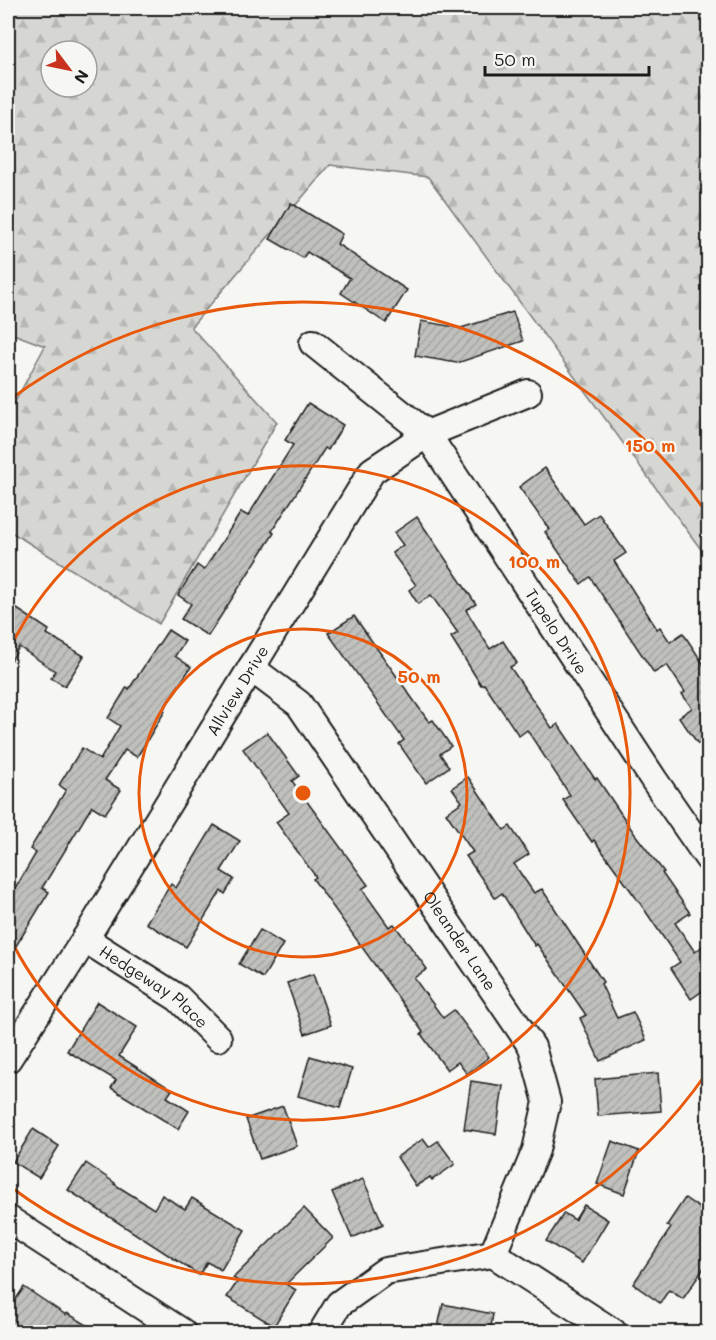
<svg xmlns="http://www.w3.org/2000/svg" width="716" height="1340" viewBox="0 0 716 1340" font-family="Mali,sans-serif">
	<defs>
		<pattern id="forest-firs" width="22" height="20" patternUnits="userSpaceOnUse" patternTransform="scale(1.5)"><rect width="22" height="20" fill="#d6d6d2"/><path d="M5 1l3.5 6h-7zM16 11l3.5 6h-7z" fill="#b7b7b4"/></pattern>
		<pattern id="building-hatch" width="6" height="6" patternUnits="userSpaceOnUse" patternTransform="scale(1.5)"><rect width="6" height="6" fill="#c0c0bd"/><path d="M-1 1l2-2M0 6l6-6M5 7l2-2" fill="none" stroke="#a4a4a2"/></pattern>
	</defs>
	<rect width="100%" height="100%" fill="#f6f6f2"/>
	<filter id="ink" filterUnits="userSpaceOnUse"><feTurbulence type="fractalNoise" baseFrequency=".0167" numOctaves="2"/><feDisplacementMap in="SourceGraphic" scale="12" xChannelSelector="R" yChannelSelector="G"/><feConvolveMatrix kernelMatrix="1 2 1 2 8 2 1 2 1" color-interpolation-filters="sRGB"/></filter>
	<g filter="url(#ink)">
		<path fill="url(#forest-firs)" stroke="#797977" stroke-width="1.5" fill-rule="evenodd" d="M8,8H708V559L428,177L330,165L191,327L277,422L159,624L8,530V415L45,346L8,332ZM51,51H87V87H51Z"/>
		<g fill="url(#building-hatch)" stroke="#1c1c1c" stroke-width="1.5">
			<path d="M291,203L342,234L337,244L407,290L386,323L341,293L350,278L307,252L303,258L270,239Z"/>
			<path d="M513,312L523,341L457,363L415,356L421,321L461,328Z"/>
			<path d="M308,403L343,425L328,450L325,448L272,531L274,533L208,636L181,619L191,604L178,595L197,565L204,570L241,512L248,516L293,445L285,440Z"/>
			<path d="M545,468L584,524L599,514L626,553L614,561L657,629L660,627L670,642L683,633L708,671V737L698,744L679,717L692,708L682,694L685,692L667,665L654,673L590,577L581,584L545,532L549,529L519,487Z"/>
			<path d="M417,517L476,604L466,610L490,649L503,641L517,663L510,667L552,728L558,724L595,779L597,778L634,833L664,872L662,873L690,913L675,923L695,952L708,942V987L691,999L671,968L680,962L642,906L594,840L592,842L563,800L570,795L527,730L519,736L484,684L481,685L451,637L458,633L431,595L418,604L409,590L416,585L392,553L403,545L394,533Z"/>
			<path d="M8,603L49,630L47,634L84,656L65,686L51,678L55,671L19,647L8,666Z"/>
			<path d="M354,616L429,722L433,720L451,746L440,754L449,767L426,783L399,744L404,740L328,633Z"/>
			<path d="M168,630L185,641L175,656L191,667L163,710L165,711L137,757L125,750L105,780L121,790L105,814L92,806L42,888L49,892L8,959V901L36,853L30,849L66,790L59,785L82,748L100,760L120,726L108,718L127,687L129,689Z"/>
			<path d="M267,732L299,776L292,781L368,885L362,889L389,927L394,924L427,969L414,978L443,1018L454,1010L489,1057L467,1074L458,1062L447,1070L421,1034L423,1032L313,879L316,877L276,822L289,813L243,749Z"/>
			<path d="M468,777L504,830L510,826L529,854L514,864L534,893L542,889L603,982L601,984L617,1018L633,1012L646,1040L600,1061L580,1018L586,1015L537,944L535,946L502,893L495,898L466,856L473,852L446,813L462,802L452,788Z"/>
			<path d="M214,825L240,841L221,871L234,879L225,894L221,891L186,947L146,923L171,884L176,888Z"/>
			<path d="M260,930L283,944L263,978L239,964Z"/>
			<path d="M313,974L331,1025L305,1034L287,983Z"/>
			<path d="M97,1002L137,1027L119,1056L172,1090L167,1097L189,1111L178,1129L111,1088L116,1080L67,1051Z"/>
			<path d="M310,1056L352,1069L340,1108L298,1096Z"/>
			<path d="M658,1073L661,1111L598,1116L595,1079Z"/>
			<path d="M471,1081L503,1086L496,1134L464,1129Z"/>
			<path d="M283,1106L297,1146L260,1159L246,1119Z"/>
			<path d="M33,1129L59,1146L39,1178L13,1162Z"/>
			<path d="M423,1139L429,1147L438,1141L455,1164L432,1180L430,1177L416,1186L397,1157Z"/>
			<path d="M612,1141L639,1151L624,1194L597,1184Z"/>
			<path d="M86,1163L115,1183L114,1184L154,1209L162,1195L185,1209L192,1198L245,1230L221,1270L207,1262L199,1275L68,1190Z"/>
			<path d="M363,1179L383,1224L352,1238L332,1192Z"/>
			<path d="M685,1198L708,1214V1262L683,1299L669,1290L660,1303L633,1284L671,1228L667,1225Z"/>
			<path d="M584,1205L608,1220L582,1263L546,1241L564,1213L575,1220Z"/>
			<path d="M304,1208L333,1238L286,1284L296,1290L274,1326L227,1297L238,1281L233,1278Z"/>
			<path d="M24,1287L66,1315L67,1313L99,1332H8V1297L14,1302Z"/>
			<path d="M443,1304L493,1314L490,1332H437Z"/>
		</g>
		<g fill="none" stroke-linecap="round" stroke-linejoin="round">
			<defs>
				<g id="minor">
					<path id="s1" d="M313,343L427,434L654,780L708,858"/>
					<path id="s2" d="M251,668L299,704L532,1047L547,1102L536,1150L493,1254"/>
					<path id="s3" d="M85,939L178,998L218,1038"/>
					<path id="s4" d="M8,1059L85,939L372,471L427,434L528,393"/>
					<path d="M8,1219L182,1332"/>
					<path d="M322,1332L339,1304L385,1271L493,1254L613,1332"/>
				</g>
			</defs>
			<use href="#minor" stroke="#1c1c1c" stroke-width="30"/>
			<use href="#minor" stroke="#f6f6f2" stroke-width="26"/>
		</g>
	</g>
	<g fill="none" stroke="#e8590c" stroke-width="3">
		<circle cx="303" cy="793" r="164"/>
		<path d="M8 652A327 327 0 1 1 8 934"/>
		<path d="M708 1071A491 491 0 0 1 8 1185M8 401A491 491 0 0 1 708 515"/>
	</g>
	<g text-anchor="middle" stroke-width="4.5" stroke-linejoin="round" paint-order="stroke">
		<g font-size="16" fill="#1c1c1c" stroke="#f6f6f2">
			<text dy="6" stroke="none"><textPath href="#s1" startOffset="382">Tupelo Drive</textPath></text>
			<text dy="6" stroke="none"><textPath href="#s4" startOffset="434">Allview Drive</textPath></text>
			<text dy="6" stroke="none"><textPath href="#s2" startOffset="346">Oleander Lane</textPath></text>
			<text dy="6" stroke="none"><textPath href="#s3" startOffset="84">Hedgeway Place</textPath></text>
		</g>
	</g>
	<circle cx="303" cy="793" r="9" fill="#e8590c" stroke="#f6f6f2" stroke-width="3"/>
	<g font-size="18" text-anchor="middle" font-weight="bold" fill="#e8590c" stroke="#f6f6f2" stroke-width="4.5" stroke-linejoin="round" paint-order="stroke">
		<text x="650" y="452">150 m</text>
		<text x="534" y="568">100 m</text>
		<text x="419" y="683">50 m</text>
	</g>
	<rect width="716" height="1340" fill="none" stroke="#f6f6f2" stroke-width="30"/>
	<rect x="15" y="15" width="686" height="1310" fill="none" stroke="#1c1c1c" stroke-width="2" filter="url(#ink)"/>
	<g transform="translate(69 69) rotate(122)"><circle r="28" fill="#f6f6f2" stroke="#9f9f9c" stroke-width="1.5"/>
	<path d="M0-4.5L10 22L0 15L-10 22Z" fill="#c8321e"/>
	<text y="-9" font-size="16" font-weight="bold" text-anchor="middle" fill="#1c1c1c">N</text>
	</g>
	<path d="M485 66v9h164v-9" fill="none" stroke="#1c1c1c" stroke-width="3"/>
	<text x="494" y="66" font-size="18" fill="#1c1c1c" stroke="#f6f6f2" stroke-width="4.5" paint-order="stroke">50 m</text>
</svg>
